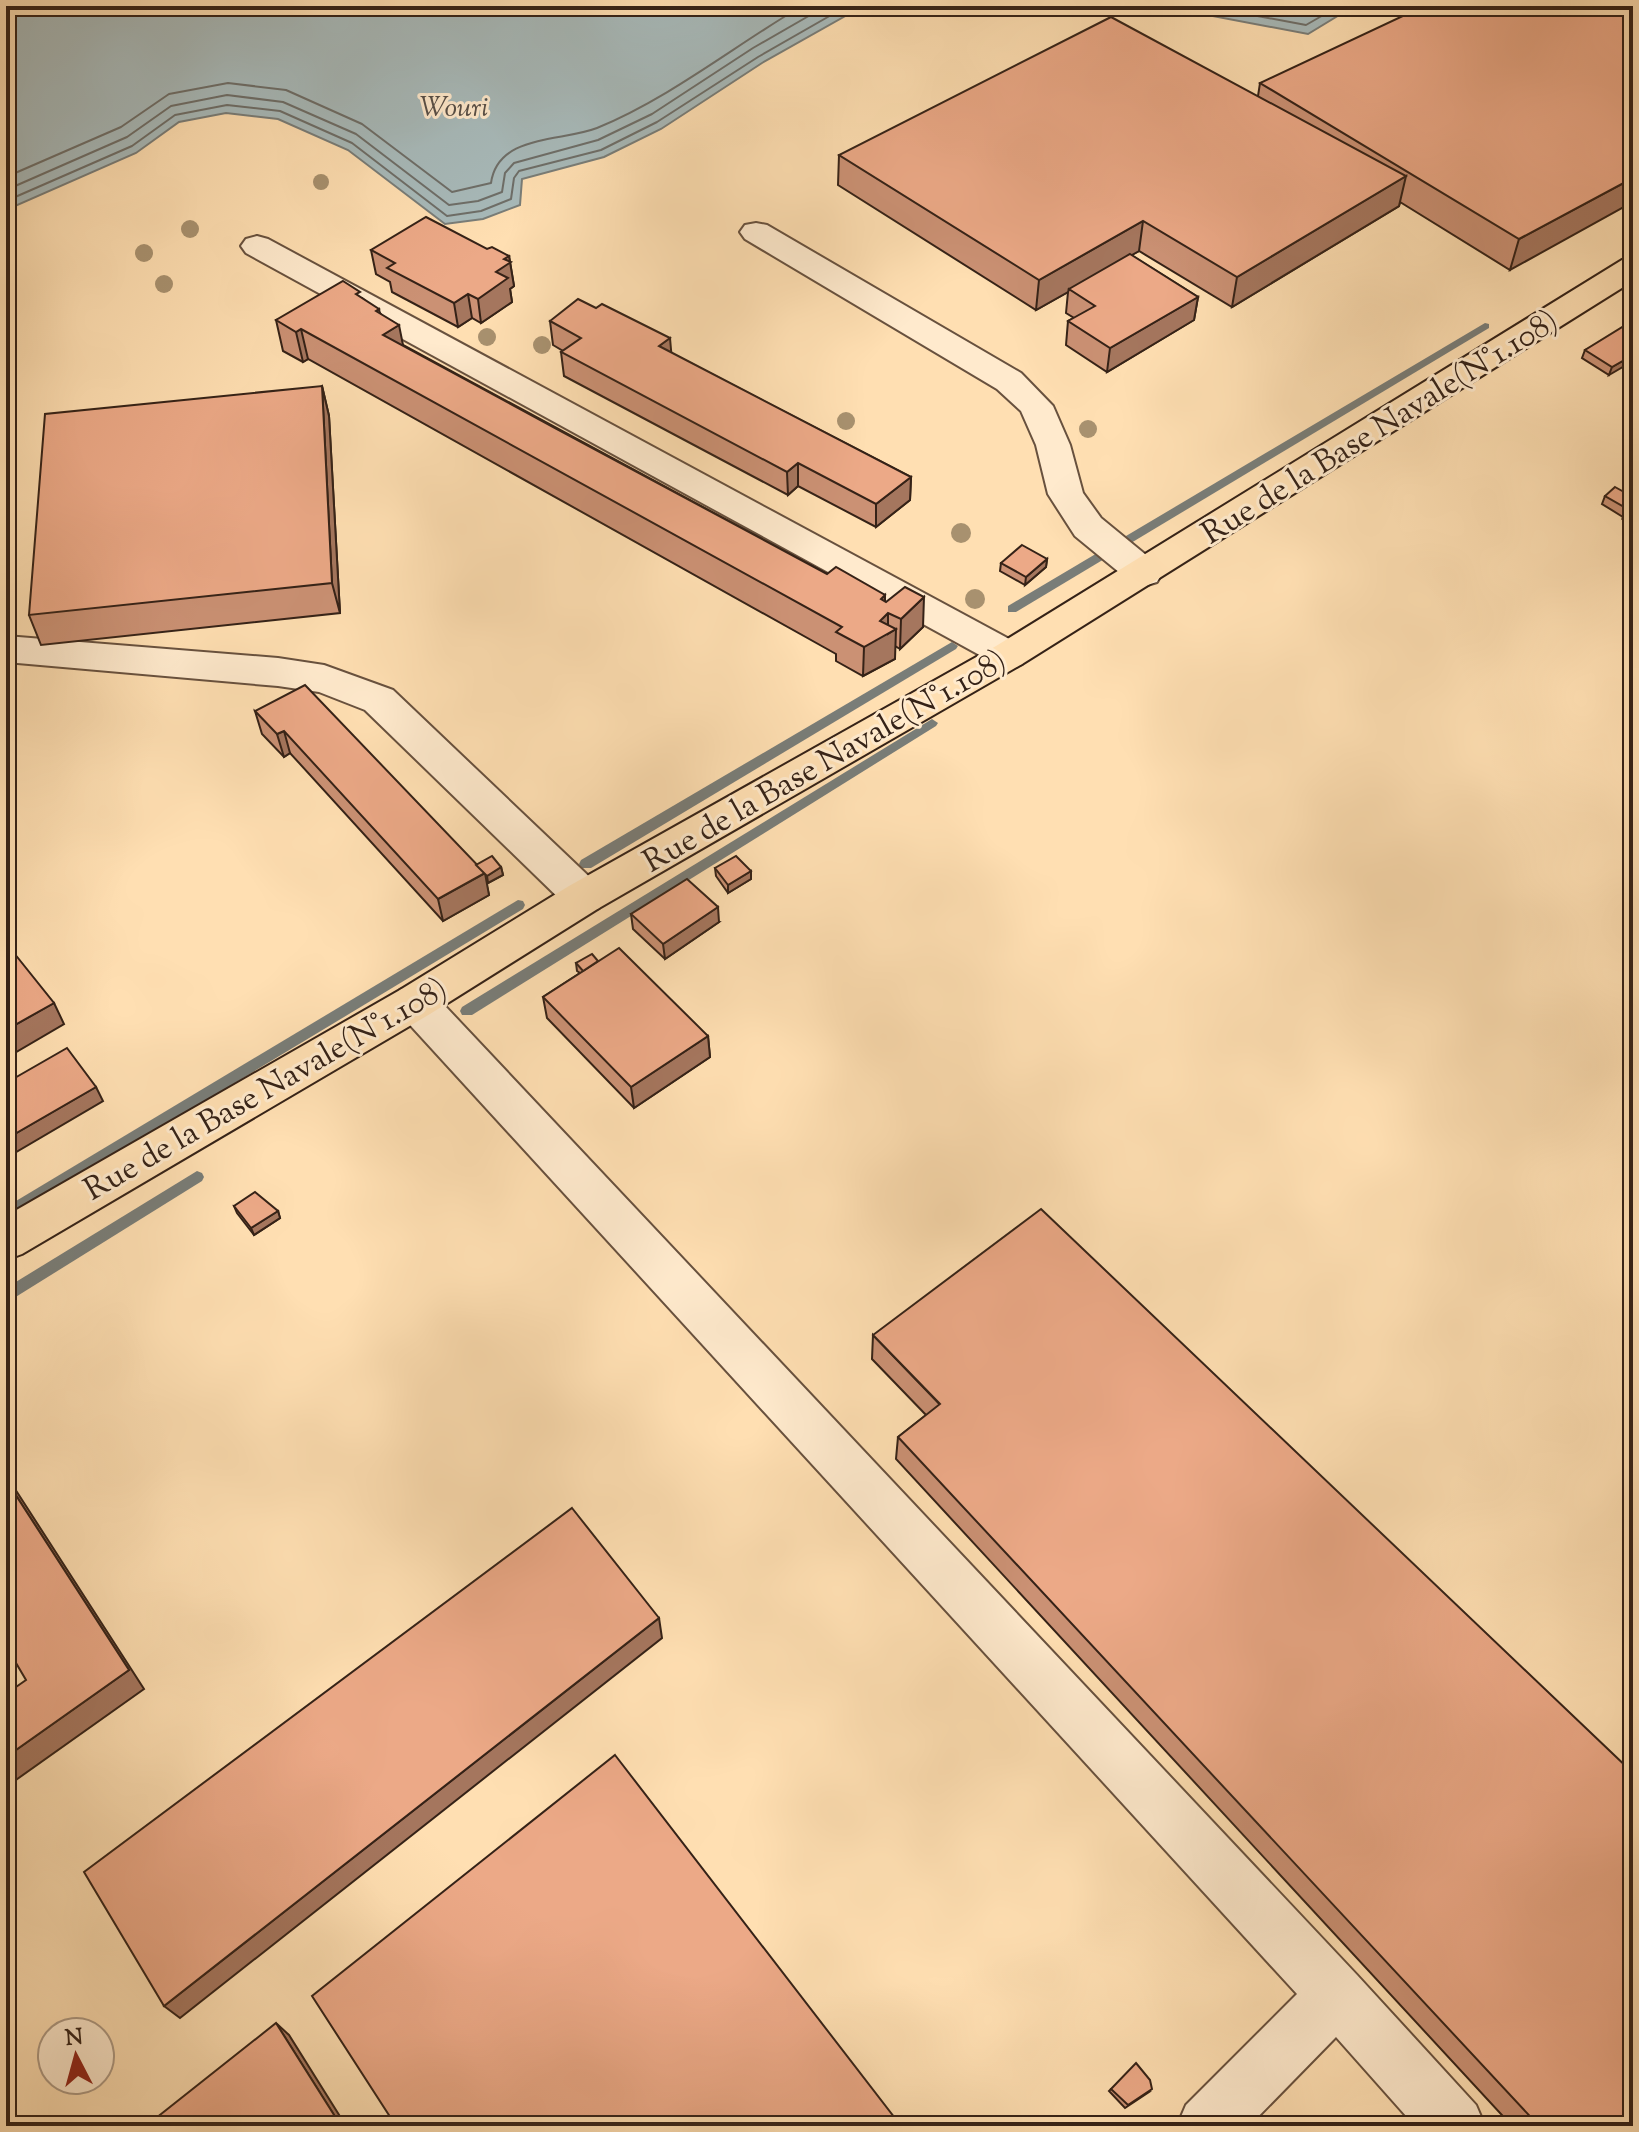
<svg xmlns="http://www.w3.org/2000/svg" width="1639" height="2132" viewBox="0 0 1639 2132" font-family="'Sorts Mill Goudy',serif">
	<rect width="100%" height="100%" fill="#ffdfb2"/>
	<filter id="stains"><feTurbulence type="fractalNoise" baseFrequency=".0025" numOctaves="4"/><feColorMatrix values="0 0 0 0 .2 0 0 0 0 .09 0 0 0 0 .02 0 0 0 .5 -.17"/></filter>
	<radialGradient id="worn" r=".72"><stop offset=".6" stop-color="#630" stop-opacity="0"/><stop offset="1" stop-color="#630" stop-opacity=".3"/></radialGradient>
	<g fill="#a7b9b9" stroke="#797d78" stroke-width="2">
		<path d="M6,6H863L762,63L661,129L604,157L522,179L520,205L483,219L445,224L348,150L278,119L226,113L179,122L136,153L6,210Z"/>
		<path d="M1160,6H1354L1308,34Z"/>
	</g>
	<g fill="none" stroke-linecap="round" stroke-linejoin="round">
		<g stroke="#6e6e68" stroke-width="2">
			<path d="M1204,6L1306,25L1339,6"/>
			<path d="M6,177L121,127L169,94L228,83L286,90L362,124L452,192L491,183C498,134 561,142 597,128C670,98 734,46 802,6"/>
			<path d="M6,190L127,137L171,106L227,95L283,102L356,134L449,205L478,201L502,192L505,173L514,163L598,140L652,114L753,48L826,6"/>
			<path d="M6,201L132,146L175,115L227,105L280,111L352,143L447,216L481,211L511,199L514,178L519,171L601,150L657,122L758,57L847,6"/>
		</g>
		<g fill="#797d78" fill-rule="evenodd">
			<path d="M1485,323L1489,324V328L1016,612H1008V606Z"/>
			<path d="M952,642L958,646L956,649L591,868H581L579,864L581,860Z"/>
			<path d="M932,719L938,723L936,726L472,1015H462L460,1011L462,1007Z"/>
			<path d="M518,900L523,901L525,905L523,909L6,1221V1207Z"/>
			<path d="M197,1171L202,1173L204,1177L202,1181L6,1303V1288Z"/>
		</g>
		<defs>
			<g id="minor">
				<path d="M756,223L767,225L1021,373L1053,406L1070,445L1083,493L1101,518L1157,564L1162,573L1157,582L1144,586L1131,582L1075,536L1048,494L1036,445L1021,411L997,389L745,239L740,232L745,225Z"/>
				<path d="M257,236L268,239L1022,646L1028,655L1022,664L1009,668L996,664L246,253L241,246L246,239Z"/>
				<path d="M6,636L278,658L324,665L393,690L599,886L605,897L599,908L584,913L569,908L365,710L319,692L278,686L6,662Z"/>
				<path d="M415,985L430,990L1357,1975L1476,2105L1485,2126H1415L1336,2037L1249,2126H1177L1186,2105L1297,1994L400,1014L393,1002L400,990Z"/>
			</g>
			<path id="major" d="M1633,257V281L1022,664L599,908L430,1014L22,1254L6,1260V1216L400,990L569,886L996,646L1622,260Z"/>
		</defs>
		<use href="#minor" stroke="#68513e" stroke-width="4"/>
		<use href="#major" stroke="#352217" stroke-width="4"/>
		<use href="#minor" fill="#ffeacd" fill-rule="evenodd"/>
		<use href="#major" fill="#ffdfb2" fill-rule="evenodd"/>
	</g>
	<g fill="#a8916f">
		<circle cx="321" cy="182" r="8"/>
		<circle cx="190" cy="229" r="9"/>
		<circle cx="144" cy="253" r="9"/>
		<circle cx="164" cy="284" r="9"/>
		<circle cx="487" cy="337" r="9"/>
		<circle cx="542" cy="345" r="9"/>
		<circle cx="846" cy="421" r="9"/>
		<circle cx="1088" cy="429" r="9"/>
		<circle cx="961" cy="533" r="10"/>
		<circle cx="975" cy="599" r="10"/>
	</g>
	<g fill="#cb9174" stroke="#352217" stroke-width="2">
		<path d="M1633,6L1510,270L1400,202L1399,206L1232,307L1139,251L1131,255L1198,297L1194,320L1107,372L1066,345L1068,321L1074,318L1066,313L1068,292L1036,310L838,185L839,155L1258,96L1260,83Z"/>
		<path d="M487,249L509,256L514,286L510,289L512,302L481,323L472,318L458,327L392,292L390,282L376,274L371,250Z"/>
		<path d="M362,298L380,313L403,345L827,574L885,595V601L923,627L900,649L895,646V659L863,676L836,661V654L308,359L303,362L283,351L276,320Z"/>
		<path d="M550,321L671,353L911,477L910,500L876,527L798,486L788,495L564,376L561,352L563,351L553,345Z"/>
		<path d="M1633,331L1609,375L1582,358L1585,350Z"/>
		<path d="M322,386L329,416L340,613L41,645L29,615Z"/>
		<path d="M1605,496L1633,497V508L1623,517L1602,504Z"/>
		<path d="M1047,559L1046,567L1025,585L1000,571L1001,563Z"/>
		<path d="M255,711L476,865L501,867L503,875L488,883L486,882L489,895L443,921L290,753L284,757L262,734Z"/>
		<path d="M715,868L751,871V879L728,893L716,876Z"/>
		<path d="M631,914L719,922L665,959L633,929Z"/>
		<path d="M598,961L708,1036L710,1057L634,1108L547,1018L543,997L580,973L577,971L576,963Z"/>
		<path d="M234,1206L278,1211L280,1218L254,1235L237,1213Z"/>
		<path d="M873,1335L1633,2126H1512L896,1459L898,1437L926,1415L872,1359Z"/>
		<path d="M1111,2089L1149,2092L1125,2108L1109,2091Z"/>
	</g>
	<g fill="#a5765e" stroke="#352217" stroke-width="2">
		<path d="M1406,176L1399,206L1232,307L1237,277Z"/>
		<path d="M1633,178V202L1510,270L1519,239Z"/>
		<path d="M1143,221L1139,251L1071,290L1069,289L1068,292L1036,310L1039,280Z"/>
		<path d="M509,256L514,286L510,289L512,302L481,323L478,299L504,259Z"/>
		<path d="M6,270L11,284L6,323Z"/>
		<path d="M468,294L472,318L458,327L454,303Z"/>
		<path d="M1198,297L1194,320L1107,372L1110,348Z"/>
		<path d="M379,309L384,334L399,325L405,355L389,365L376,311Z"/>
		<path d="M301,329L308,359L303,362L296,332Z"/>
		<path d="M670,338L672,361L659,346Z"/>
		<path d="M1633,355V361L1609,375L1612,367Z"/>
		<path d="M322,386L329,416L340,613L332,583Z"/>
		<path d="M798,463V486L788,495L787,472Z"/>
		<path d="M911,477L910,500L876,527V504Z"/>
		<path d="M1633,503V508L1623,517L1626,508Z"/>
		<path d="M1047,559L1046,567L1025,585L1026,577Z"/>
		<path d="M885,595L884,617L888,613V634L896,629L895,659L863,676L864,647L881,599Z"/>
		<path d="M924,597L923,627L900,649L901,619Z"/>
		<path d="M284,731L290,753L284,757L277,734Z"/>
		<path d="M501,867L503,875L488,883L487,876Z"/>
		<path d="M751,871V879L728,893V885Z"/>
		<path d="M485,873L489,895L443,921L438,899Z"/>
		<path d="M718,907L719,922L665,959L663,944Z"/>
		<path d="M54,1003L64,1024L6,1058V1030Z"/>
		<path d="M708,1036L710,1057L634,1108L631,1087Z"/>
		<path d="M96,1087L103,1101L6,1158V1139Z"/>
		<path d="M278,1211L280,1218L254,1235L251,1228Z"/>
		<path d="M6,1475L144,1689L6,1787V1757L129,1670L6,1480Z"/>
		<path d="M659,1618L662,1638L180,2018L164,2006Z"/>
		<path d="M276,2023L289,2035L346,2126H341Z"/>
	</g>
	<g fill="#eca987" stroke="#352217" stroke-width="2">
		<path d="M1424,6H1633V178L1519,239L1260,83Z"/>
		<path d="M1111,17L1406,176L1237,277L1143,221L1039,280L839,155Z"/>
		<path d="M426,217L487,249L492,247L509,256L504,259L511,262L496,272L508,278L478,299L468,294L454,303L387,268L395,263L371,250Z"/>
		<path d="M1130,254L1198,297L1110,348L1068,321L1095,306L1069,289Z"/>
		<path d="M343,281L360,292L356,294L379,309L376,311L399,325L383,335L555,428L827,574L836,567L885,595L881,599L886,602L905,587L924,597L901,619L888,613L880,621L896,629L864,647L836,632L842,627L301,329L296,332L276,320Z"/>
		<path d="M578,299L596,308L602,304L670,338L659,346L911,477L876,504L798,463L787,472L561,352L581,338L550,321Z"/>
		<path d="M1624,326L1633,331V355L1612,367L1585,350Z"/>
		<path d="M322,386L332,583L29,615L45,414Z"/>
		<path d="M1615,487L1633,497V503L1626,508L1605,496Z"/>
		<path d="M1022,545L1047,559L1026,577L1001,563Z"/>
		<path d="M305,685L485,873L438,899L284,731L277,734L255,711Z"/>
		<path d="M492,856L501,867L487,876L476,865Z"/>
		<path d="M736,856L751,871L728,885L715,868Z"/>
		<path d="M687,879L718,907L663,944L631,914Z"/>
		<path d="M6,943L54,1003L6,1030Z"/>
		<path d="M619,948L708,1036L631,1087L543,997Z"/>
		<path d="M592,954L598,961L583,971L576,963Z"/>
		<path d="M67,1048L96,1087L6,1139V1083Z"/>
		<path d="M255,1192L278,1211L251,1228L234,1206Z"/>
		<path d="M1041,1209L1633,1773V2126H1539L898,1437L940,1404L873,1335Z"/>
		<path d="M6,1480L129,1670L6,1757V1694L26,1680L6,1646Z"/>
		<path d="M572,1508L659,1618L164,2006L84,1872Z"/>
		<path d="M615,1755L901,2126H396L312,1996Z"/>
		<path d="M276,2023L341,2126H146Z"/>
		<path d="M1136,2063L1150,2080L1152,2089L1128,2105L1111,2089Z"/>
	</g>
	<g text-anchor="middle" stroke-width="6" stroke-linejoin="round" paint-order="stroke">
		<g font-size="28" font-style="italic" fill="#574f48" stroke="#ffeacd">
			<text x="454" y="116">Wouri</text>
		</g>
		<g font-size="32" fill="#352217" stroke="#ffeacd">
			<text transform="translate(1379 426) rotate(-32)" y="11">Rue de la Base Navale(N°1.108)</text>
			<text transform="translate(824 760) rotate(-30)" y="11">Rue de la Base Navale(N°1.108)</text>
			<text transform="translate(265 1088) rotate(-30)" y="11">Rue de la Base Navale(N°1.108)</text>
		</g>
	</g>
	<rect width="1639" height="2132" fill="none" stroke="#ffdfb2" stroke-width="32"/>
	<rect x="8" y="8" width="1623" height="2116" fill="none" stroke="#352217" stroke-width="4"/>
	<rect x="16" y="16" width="1607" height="2100" fill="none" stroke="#352217" stroke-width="2"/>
	<g transform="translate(76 2056) rotate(354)"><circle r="38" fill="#ffeacd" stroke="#ae9a84" stroke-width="2"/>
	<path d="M0-6L14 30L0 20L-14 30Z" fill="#8f2418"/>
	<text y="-12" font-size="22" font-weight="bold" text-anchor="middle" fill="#352217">N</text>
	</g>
	<rect width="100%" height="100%" filter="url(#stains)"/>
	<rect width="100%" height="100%" fill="url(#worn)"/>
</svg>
